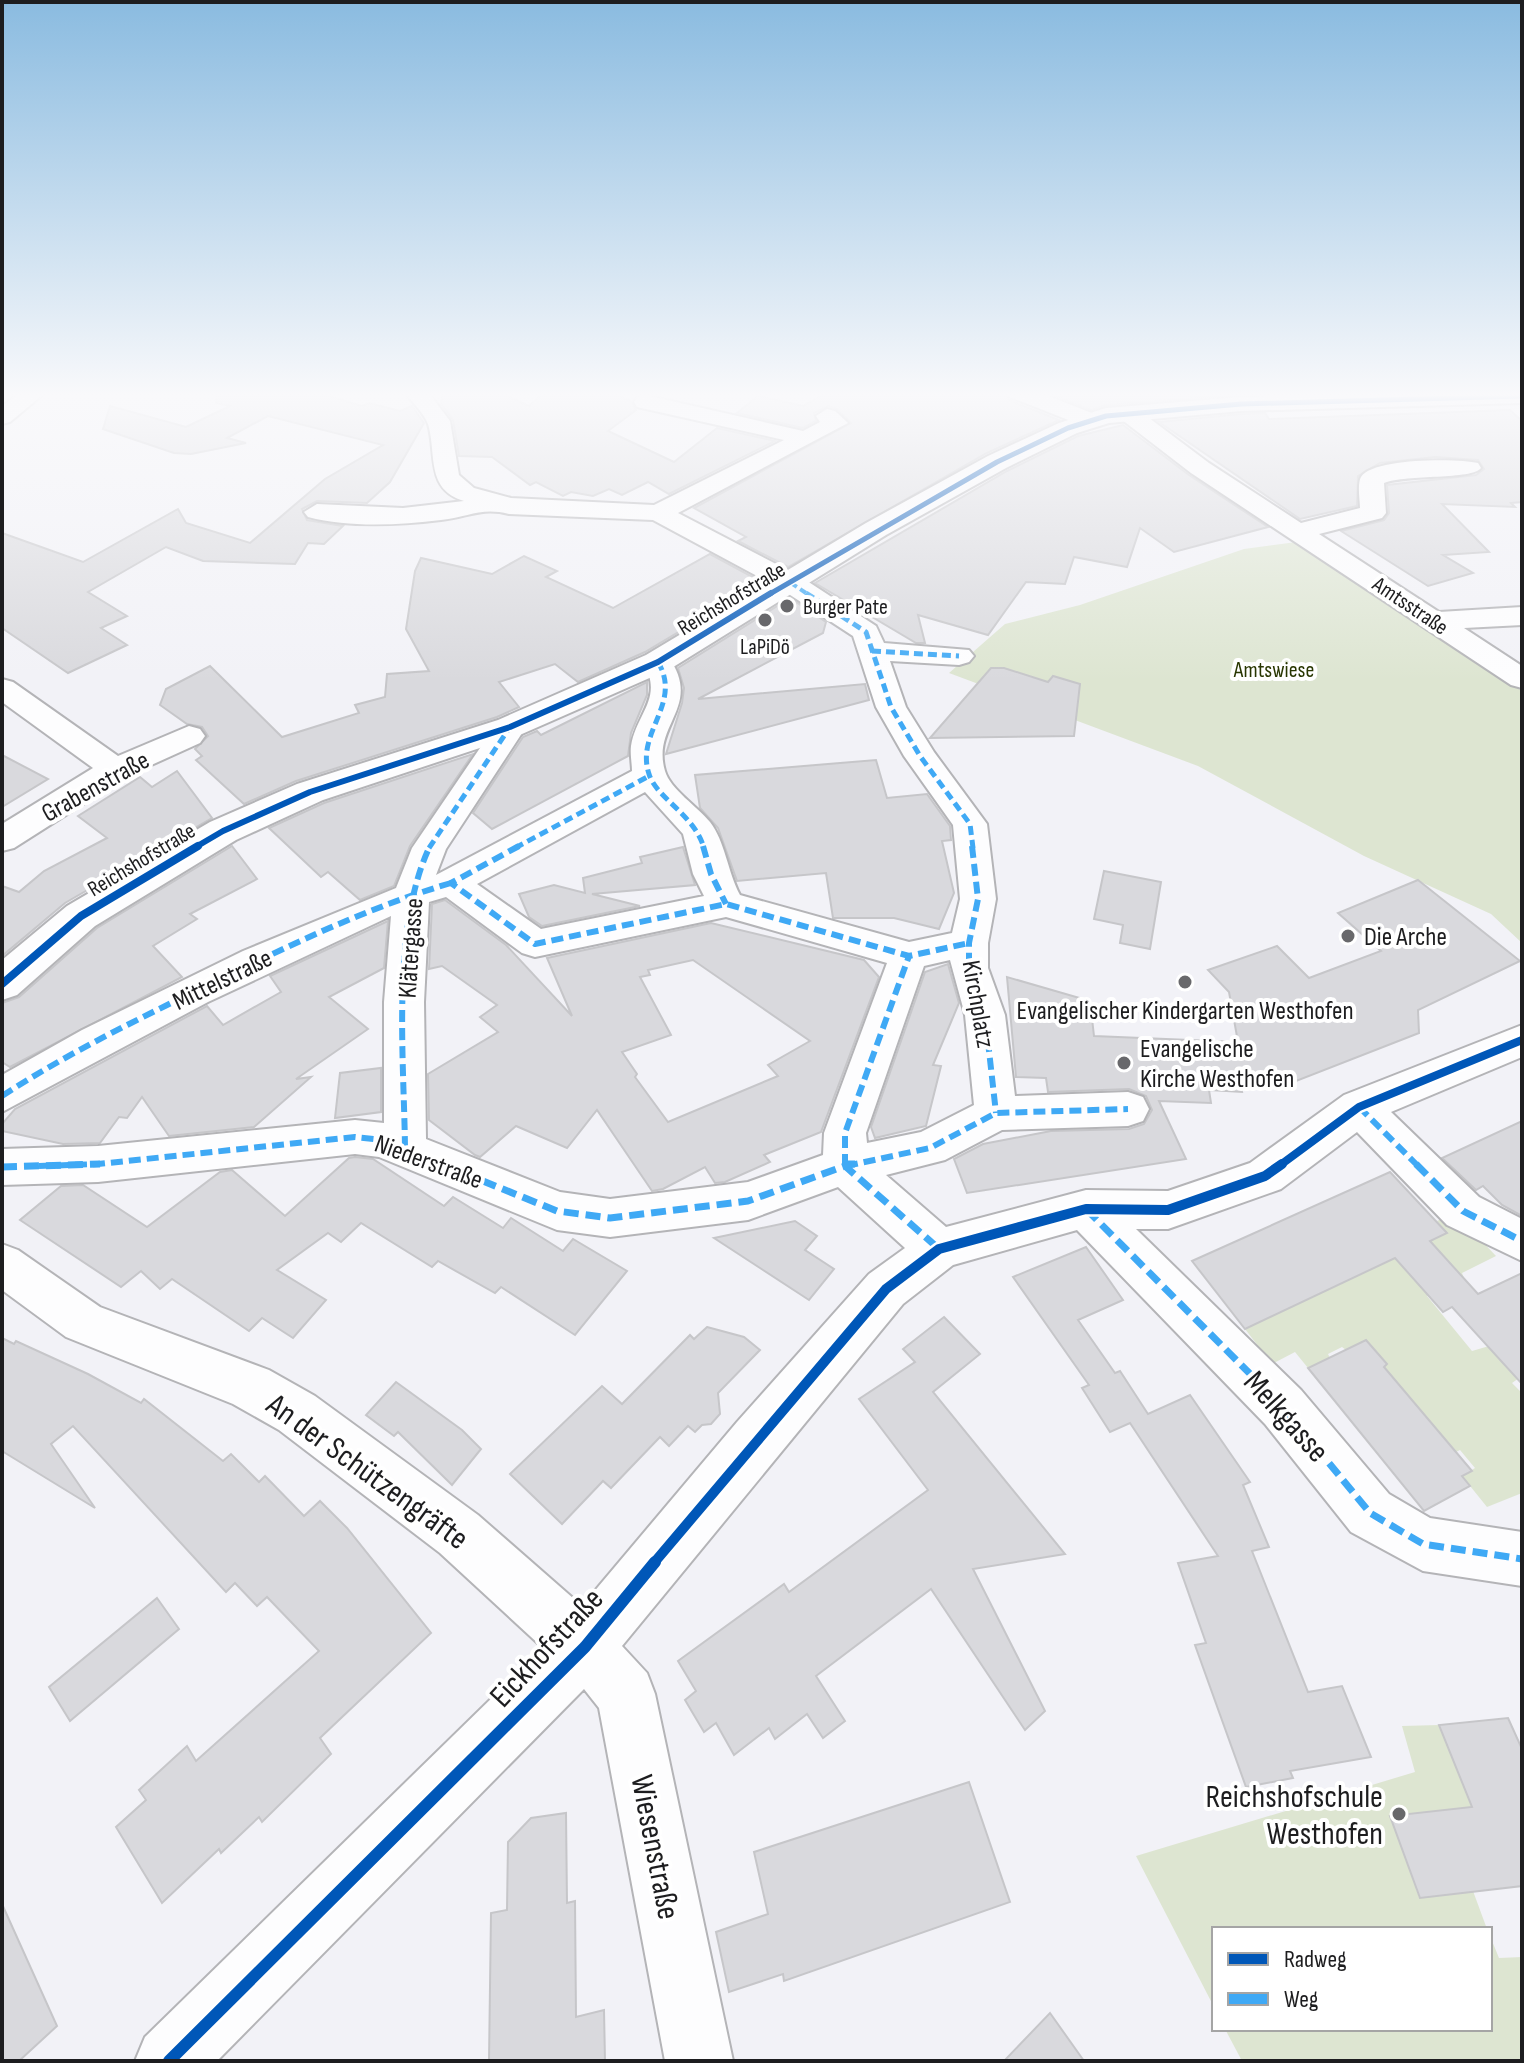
<svg xmlns="http://www.w3.org/2000/svg" width="1524" height="2063" viewBox="0 0 1524 2063" font-family="'Sofia Sans Condensed',sans-serif">
	<rect width="100%" height="100%" fill="#f2f2f7"/>
	<g fill="#dde5d1">
		<path d="M1304,541L1522,691V943L1491,914L1364,856L1198,766L949,673L1005,624L1080,605L1244,549Z"/>
		<path d="M1455,1213L1496,1256L1462,1273L1464,1278L1442,1283L1427,1296L1472,1351L1496,1344L1522,1376L1512,1383L1522,1393V1493L1487,1507L1462,1476L1475,1468L1460,1450L1456,1452L1384,1367L1387,1364L1366,1340L1346,1350L1342,1347L1328,1354L1330,1358L1308,1368L1295,1352L1272,1364L1245,1329L1329,1289L1343,1242L1369,1270L1447,1233L1437,1221Z"/>
		<path d="M1439,1725L1472,1807L1391,1817L1419,1897L1473,1891L1487,1929H1214V2007L1136,1856L1415,1772L1402,1726Z"/>
		<path d="M1490,1936L1499,1958L1522,1957V2061H1242L1225,2029H1490Z"/>
	</g>
	<g fill="#d9d9dd" stroke="#c6c6c9" stroke-width="2" fill-rule="evenodd">
		<path d="M217,392H315L362,406L369,403L400,411L412,406L424,423L390,482L367,503L317,501L302,509L307,520L343,526L324,544L308,543L295,564L203,561L166,547L88,592L127,616L101,628L127,645L68,673L2,628V533L83,562L178,509L186,523L250,543L325,479L383,445L268,416L227,438L246,443L191,454L174,453L103,429L110,406L186,427L230,406L216,403Z"/>
		<path d="M443,392H499L529,406L544,392H610L631,401L636,410L608,431L674,462L717,428L775,441L669,494L648,482L622,495L609,489L593,496L571,492L563,496L536,482L530,485L492,457L459,456L453,420L441,404Z"/>
		<path d="M828,392H1004L1009,400L1059,420L987,453L788,567L738,541L746,537L694,508L851,423L837,409L828,406L814,413L816,421L803,428L737,413L758,396L803,406Z"/>
		<path d="M1046,392H1249L1251,394L1106,405L1091,410Z"/>
		<path d="M1510,410L1522,421V502L1511,503L1515,507L1442,504L1489,552L1443,555L1473,573L1428,586L1341,531L1384,520L1389,513L1387,485L1476,475L1484,469L1478,460L1435,457L1380,463L1358,476L1357,506L1300,519L1159,422L1241,414L1265,413L1269,419Z"/>
		<path d="M1123,425L1189,475L1268,527L1174,552L1140,528L1127,567L1074,557L1065,584L1026,582L988,635L918,615L925,643H916L815,583L1007,471L1078,436Z"/>
		<path d="M710,554L762,582L645,652L578,682L555,664L499,682L519,707L497,717L296,781L244,804L196,760L202,756L195,749L208,736L202,727L187,724L160,705L166,689L210,666L282,737L359,713L355,705L385,697L387,674L429,671L406,629L415,571L421,558L492,574L524,556L557,571L546,577L613,608Z"/>
		<path d="M790,598L826,622L823,633L698,699L865,684L869,700L666,754L682,703L684,688L678,668Z"/>
		<path d="M991,668H1004L1048,682L1053,676L1080,684L1074,736L930,738Z"/>
		<path d="M647,682V695L631,733L628,756L492,829L473,813L523,737L537,731L541,735Z"/>
		<path d="M473,754L410,846L394,886L360,900L328,872L321,877L269,828L324,803Z"/>
		<path d="M2,755L48,779L2,807Z"/>
		<path d="M876,760L887,798L927,794L950,826L951,840L942,841L954,893L939,929L894,918H833L826,873L737,881L718,828L700,808L695,775Z"/>
		<path d="M177,771L212,818L65,903L2,956V886L19,892L44,871L107,838L78,816L140,777L152,787Z"/>
		<path d="M232,846L257,879L190,914L197,919L153,946L182,977L10,1067L2,1062V1003L19,997L97,928Z"/>
		<path d="M683,847L695,885L592,894L640,906L542,926L529,917L519,894L554,885L585,893L583,878L642,863L640,857Z"/>
		<path d="M1104,871L1161,882L1150,949L1120,943L1123,925L1094,919Z"/>
		<path d="M1418,880L1520,961L1418,1010L1419,1033L1291,1083L1236,1069L1242,1092L1209,1090L1211,1103L1159,1101L1186,1159L967,1193L954,1159L983,1144L1051,1131L1129,1129L1144,1124L1152,1110L1146,1096L1129,1089L1048,1092L1046,1078L1016,1077L1007,977L1090,1001L1094,1036L1238,1042L1229,992L1208,970L1277,946L1309,978L1381,951L1338,913Z"/>
		<path d="M445,900L506,945L572,1016L547,958L711,923L864,960L879,977L821,1132L764,1155L770,1162L725,1182L715,1183L705,1167L663,1189L652,1191L597,1110L567,1148L516,1126L480,1157L475,1155L429,1120L428,1074L498,1032L480,1017L497,1005L442,966L429,969L432,904ZM693,960L810,1041L768,1065L778,1076L668,1122L635,1077L637,1074L622,1052L671,1035L640,977L650,975L648,970Z"/>
		<path d="M388,921L384,968L329,997L368,1029L296,1079L311,1077L254,1127L169,1136L142,1097L127,1118L119,1117L100,1143L63,1144L2,1131V1124L15,1109L207,1006L223,1025L281,992L270,976Z"/>
		<path d="M948,964L959,1003L933,1065L941,1066L926,1126L875,1138L871,1127L925,972Z"/>
		<path d="M381,1068V1112L335,1118L340,1073Z"/>
		<path d="M1522,1121V1216L1502,1205L1483,1186L1476,1190L1442,1158Z"/>
		<path d="M355,1157L373,1159L444,1206L453,1197L503,1228L511,1218L563,1251L573,1239L627,1271L575,1335L501,1287L495,1293L438,1261L432,1267L361,1223L341,1242L328,1233L277,1270L326,1300L293,1338L262,1318L249,1331L172,1279L160,1289L141,1271L121,1287L20,1220L61,1186L83,1185L147,1227L220,1172L232,1170L285,1216L349,1158Z"/>
		<path d="M1390,1172L1447,1233L1430,1241L1478,1294L1522,1273V1384L1452,1307L1443,1312L1395,1258L1245,1329L1192,1261Z"/>
		<path d="M795,1221L817,1236L805,1250L834,1269L809,1300L714,1238Z"/>
		<path d="M1086,1247L1123,1300L1078,1320L1115,1373L1120,1371L1148,1414L1190,1395L1250,1482L1243,1485L1269,1547L1252,1551L1308,1692L1342,1686L1371,1757L1290,1771L1293,1778L1246,1787L1195,1645L1206,1643L1178,1563L1218,1556L1130,1423L1110,1432L1082,1388L1089,1385L1013,1277Z"/>
		<path d="M944,1317L980,1354L933,1392L1065,1554L973,1569L1045,1711L1025,1730L931,1589L816,1676L845,1721L823,1738L807,1714L775,1739L769,1728L734,1755L716,1723L704,1732L685,1700L696,1691L678,1661L784,1584L789,1592L928,1490L859,1399L915,1362L903,1349Z"/>
		<path d="M707,1327L744,1337L760,1350L718,1393L720,1414L711,1424L702,1425L695,1432L688,1426L669,1446L660,1437L611,1488L603,1481L562,1524L510,1474L602,1386L622,1404L690,1335L694,1339Z"/>
		<path d="M2,1338L14,1344L16,1341L88,1374L141,1403L144,1399L223,1461L231,1454L259,1482L265,1476L304,1516L320,1501L347,1528L431,1633L320,1738L331,1754L262,1822L259,1817L221,1853L219,1849L162,1903L116,1827L146,1800L139,1790L187,1746L196,1761L319,1651L267,1597L257,1606L235,1583L226,1592L73,1426L51,1444L95,1508L2,1451Z"/>
		<path d="M1366,1340L1387,1364L1384,1367L1472,1471L1462,1476L1470,1486L1424,1511L1308,1368Z"/>
		<path d="M396,1382L462,1430L481,1449L452,1485L398,1432L394,1436L366,1415Z"/>
		<path d="M157,1598L179,1629L70,1721L49,1687Z"/>
		<path d="M1508,1718L1522,1749V1886L1420,1898L1390,1816L1472,1807L1439,1725Z"/>
		<path d="M969,1782L1010,1902L784,1981L783,1974L729,1992L716,1932L768,1914L754,1852Z"/>
		<path d="M566,1813L567,1903L575,1901L576,2017L604,2010L605,2061H489L491,1913L507,1910L508,1842L531,1818Z"/>
		<path d="M2,1904L57,2026L19,2061H2Z"/>
		<path d="M1050,2013L1084,2061H1004Z"/>
	</g>
	<g fill="none" stroke-linecap="round" stroke-linejoin="round">
		<defs>
			<g id="minor">
				<path d="M21,392H46L10,422L2,424V406Z"/>
				<path d="M405,392H428L450,421L459,475L474,488L511,498L654,505L784,440L637,407L634,402L637,397L645,395L803,431L820,422L816,416L827,409L835,411L848,423L678,513L801,577L876,626L884,643L969,650L974,656L969,662L959,665L890,661L906,707L934,752L987,824L996,899L988,943V968L1005,1015L1015,1096L1128,1092L1143,1097L1149,1109L1143,1121L1128,1126L1002,1130L945,1160L886,1175L946,1227L1086,1190L1168,1191L1250,1163L1344,1095L1522,1025V1057L1391,1112L1479,1197L1522,1219V1261L1447,1225L1357,1132L1281,1189L1168,1229H1136L1301,1390L1389,1494L1430,1518L1522,1532V1586L1423,1571L1351,1532L1265,1424L1077,1230L953,1265L903,1304L622,1646L647,1673L655,1694L733,2061H665L599,1708L584,1689L217,2061H135L145,2037L543,1648L440,1553L279,1430L233,1404L66,1337L2,1290V1244L18,1250L100,1307L269,1370L315,1396L478,1515L582,1606L737,1422L869,1274L905,1248L838,1187L748,1220L610,1237L557,1230L379,1157L355,1154L98,1182L2,1185V1149L98,1146L355,1120L384,1123V1002L391,916L208,1002L2,1112V1075L82,1030L243,951L396,888L412,848L499,720H521L526,727L446,849L436,875L632,771C632,764 630,754 631,746C637,712 664,698 643,662L648,656H668C704,707 651,724 665,771C670,789 698,807 710,822C725,841 728,873 740,895L909,942L952,933L960,899L953,825L904,756L876,707L853,636L781,589L653,520L509,514C481,507 469,517 441,520C399,525 350,528 308,517L304,512L317,504L403,508L464,501C425,489 437,454 428,424C424,413 412,402 405,392ZM645,792L683,834L693,874L704,896L541,929L477,884ZM446,897L522,953L535,957L726,917L887,963L824,1133L823,1155L748,1182L610,1199L560,1192L426,1139L424,1002L429,902ZM950,960L965,1015L974,1105L921,1132L867,1143L866,1133L924,966Z"/>
				<path d="M1007,392H1038L1097,415L1100,420L1097,425H1081L1010,397Z"/>
				<path d="M1129,407L1137,409L1209,463L1301,523L1360,508C1360,500 1357,484 1361,477C1372,458 1458,458 1478,463L1481,468C1472,480 1407,474 1384,483L1386,513L1382,518L1319,534L1439,612L1522,607V625L1464,628L1522,666V688L1511,685L1191,473L1121,419L1118,414L1121,409Z"/>
				<path d="M2,679L13,682L118,756L189,726L200,729L205,736L200,743L127,776L14,848L2,851V824L93,768L2,702Z"/>
			</g>
			<path id="tertiary" d="M1404,392H1522V403L1241,411L1109,423L1077,433L1006,468L886,535L670,669L522,734L323,800L236,840L95,926L17,995L2,1000V960L67,906L210,822L297,784L498,720L646,655L866,523L988,456L1059,423L1106,408L1241,397Z"/>
		</defs>
		<use href="#minor" stroke="#b4b4b7" stroke-width="4"/>
		<use href="#tertiary" stroke="#b4b4b7" stroke-width="4"/>
		<use href="#minor" fill="#fdfdfe" fill-rule="evenodd"/>
		<use href="#tertiary" fill="#fdfdfe" fill-rule="evenodd"/>
		<path stroke="#3fa9f5" stroke-width="4" stroke-dasharray="7 4" stroke-linecap="butt" d="M791,583L809,595"/>
		<g stroke="#3fa9f5" stroke-width="5" stroke-dasharray="9 5" stroke-linecap="butt">
			<path d="M806,593L866,632L891,707L920,756L970,824L973,848"/>
			<path d="M872,651L959,656"/>
			<path d="M658,662C683,704 635,732 649,774C656,798 694,814 704,848"/>
			<path d="M429,848L510,727"/>
			<path d="M515,848L649,776"/>
		</g>
		<g stroke="#3fa9f5" stroke-width="6" stroke-dasharray="12 6" stroke-linecap="butt">
			<path d="M519,846L451,883L535,944L726,904L909,956L969,943"/>
			<path d="M703,846L711,874L726,904"/>
			<path d="M972,846L978,899L969,943V968L985,1015L996,1113"/>
			<path d="M2,1096C65,1055 132,1022 200,989C282,949 363,909 451,883"/>
			<path d="M1359,1107L1418,1166"/>
			<path d="M405,1148C404,1058 391,927 430,846"/>
			<path d="M39,1166L98,1164L355,1137L383,1140L446,1166"/>
			<path d="M845,1166V1133L909,956"/>
			<path d="M846,1166L930,1148L996,1113L1128,1109"/>
		</g>
		<g stroke="#3fa9f5" stroke-width="7" stroke-dasharray="15 7" stroke-linecap="butt">
			<path d="M441,1164L557,1211L610,1218L748,1201L845,1166L939,1249"/>
			<path d="M845,1164H855"/>
			<path d="M1416,1164L1463,1211L1522,1241"/>
			<path d="M2,1167L100,1164"/>
			<path d="M1086,1209L1283,1407L1370,1513L1423,1544L1522,1559"/>
		</g>
		<defs>
			<path id="cycleway-far4" d="M768,595L997,462L1068,428L1106,416L1241,404L1522,396"/>
			<path id="cycleway-far3" d="M194,848L223,831L310,792L510,727L658,662L771,593"/>
			<g id="cycleway-far2">
				<path d="M2,984L81,916L198,846"/>
				<path d="M1279,1166L1359,1107L1522,1040"/>
			</g>
			<path id="cycleway-far1" d="M653,1564L886,1289L939,1249L1086,1209L1168,1210L1265,1176L1282,1164"/>
			<path id="cycleway" d="M169,2061L585,1647L655,1562"/>
		</defs>
		<use href="#cycleway-far4" stroke="#fff" stroke-width="8"/>
		<use href="#cycleway-far3" stroke="#fff" stroke-width="10"/>
		<use href="#cycleway-far2" stroke="#fff" stroke-width="13"/>
		<use href="#cycleway-far1" stroke="#fff" stroke-width="15"/>
		<use href="#cycleway" stroke="#fff" stroke-width="17"/>
		<use href="#cycleway-far4" stroke="#0057b8" stroke-width="5"/>
		<use href="#cycleway-far3" stroke="#0057b8" stroke-width="6"/>
		<use href="#cycleway-far2" stroke="#0057b8" stroke-width="8"/>
		<use href="#cycleway-far1" stroke="#0057b8" stroke-width="10"/>
		<use href="#cycleway" stroke="#0057b8" stroke-width="12"/>
	</g>
	<linearGradient id="sky" x2="0" y2="1"><stop stop-color="#8abbe0"/><stop offset="0.58" stop-color="#f9f9fb"/><stop offset="1" stop-color="#f9f9fb" stop-opacity="0"/></linearGradient>
	<rect width="1524" height="681" fill="url(#sky)"/>
	<g fill="#68686b" stroke="#fff" stroke-width="3">
		<circle cx="787" cy="606" r="8"/>
		<circle cx="765" cy="620" r="8"/>
		<circle cx="1348" cy="936" r="8"/>
		<circle cx="1185" cy="982" r="8"/>
		<circle cx="1124" cy="1063" r="8"/>
		<circle cx="1399" cy="1814" r="8"/>
	</g>
	<g text-anchor="middle" stroke-width="8" stroke-linejoin="round" paint-order="stroke">
		<g font-size="22" fill="#1d1d1f" stroke="#fff">
			<text transform="translate(731 598) rotate(-31)" y="8">Reichshofstraße</text>
			<text transform="translate(1411 605) rotate(34)" y="8">Amtsstraße</text>
			<text transform="translate(141 859) rotate(-31)" y="8">Reichshofstraße</text>
		</g>
		<g font-size="22" fill="#1d1d1f" stroke="#fff" text-anchor="start">
			<text x="803" y="614">Burger Pate</text>
			<text x="765" y="654" text-anchor="middle">LaPiDö</text>
		</g>
		<g font-size="22" fill="#283601" stroke="#fff">
			<text x="1274" y="677">Amtswiese</text>
		</g>
		<g font-size="26" fill="#1d1d1f" stroke="#fff">
			<text transform="translate(95 786) rotate(-29)" y="9">Grabenstraße</text>
			<text transform="translate(410 948) rotate(-86)" y="9">Klätergasse</text>
			<text transform="translate(222 979) rotate(-26)" y="9">Mittelstraße</text>
			<text transform="translate(979 1004) rotate(80)" y="9">Kirchplatz</text>
			<text transform="translate(429 1161) rotate(20)" y="9">Niederstraße</text>
		</g>
		<g font-size="26" fill="#1d1d1f" stroke="#fff" text-anchor="start">
			<text x="1364" y="945">Die Arche</text>
			<text x="1185" y="1019" text-anchor="middle">Evangelischer Kindergarten Westhofen</text>
			<text x="1140" y="1057">Evangelische<tspan x="1140" dy="30">Kirche Westhofen</tspan></text>
		</g>
		<g font-size="32" fill="#1d1d1f" stroke="#fff">
			<text transform="translate(1287 1416) rotate(48)" y="11">Melkgasse</text>
			<text transform="translate(368 1471) rotate(36)" y="11">An der Schützengräfte</text>
			<text transform="translate(546 1647) rotate(-47)" y="11">Eickhofstraße</text>
			<text transform="translate(656 1847) rotate(79)" y="11">Wiesenstraße</text>
		</g>
		<g font-size="32" fill="#1d1d1f" stroke="#fff" text-anchor="end">
			<text x="1383" y="1807">Reichshofschule<tspan x="1383" dy="37">Westhofen</tspan></text>
		</g>
	</g>
	<rect width="1524" height="2063" fill="none" stroke="#1d1d1f" stroke-width="8"/>
	<rect x="1212" y="1927" width="280" height="104" fill="#ffffff" stroke="#a5a5a5" stroke-width="2"/>
	<rect x="1228" y="1953" width="40" height="12" fill="#0057b8" stroke="#a5a5a5" stroke-width="2"/>
	<text x="1284" y="1967" font-size="24" fill="#1d1d1f">Radweg</text>
	<rect x="1228" y="1993" width="40" height="12" fill="#3fa9f5" stroke="#a5a5a5" stroke-width="2"/>
	<text x="1284" y="2007" font-size="24" fill="#1d1d1f">Weg</text>
</svg>
